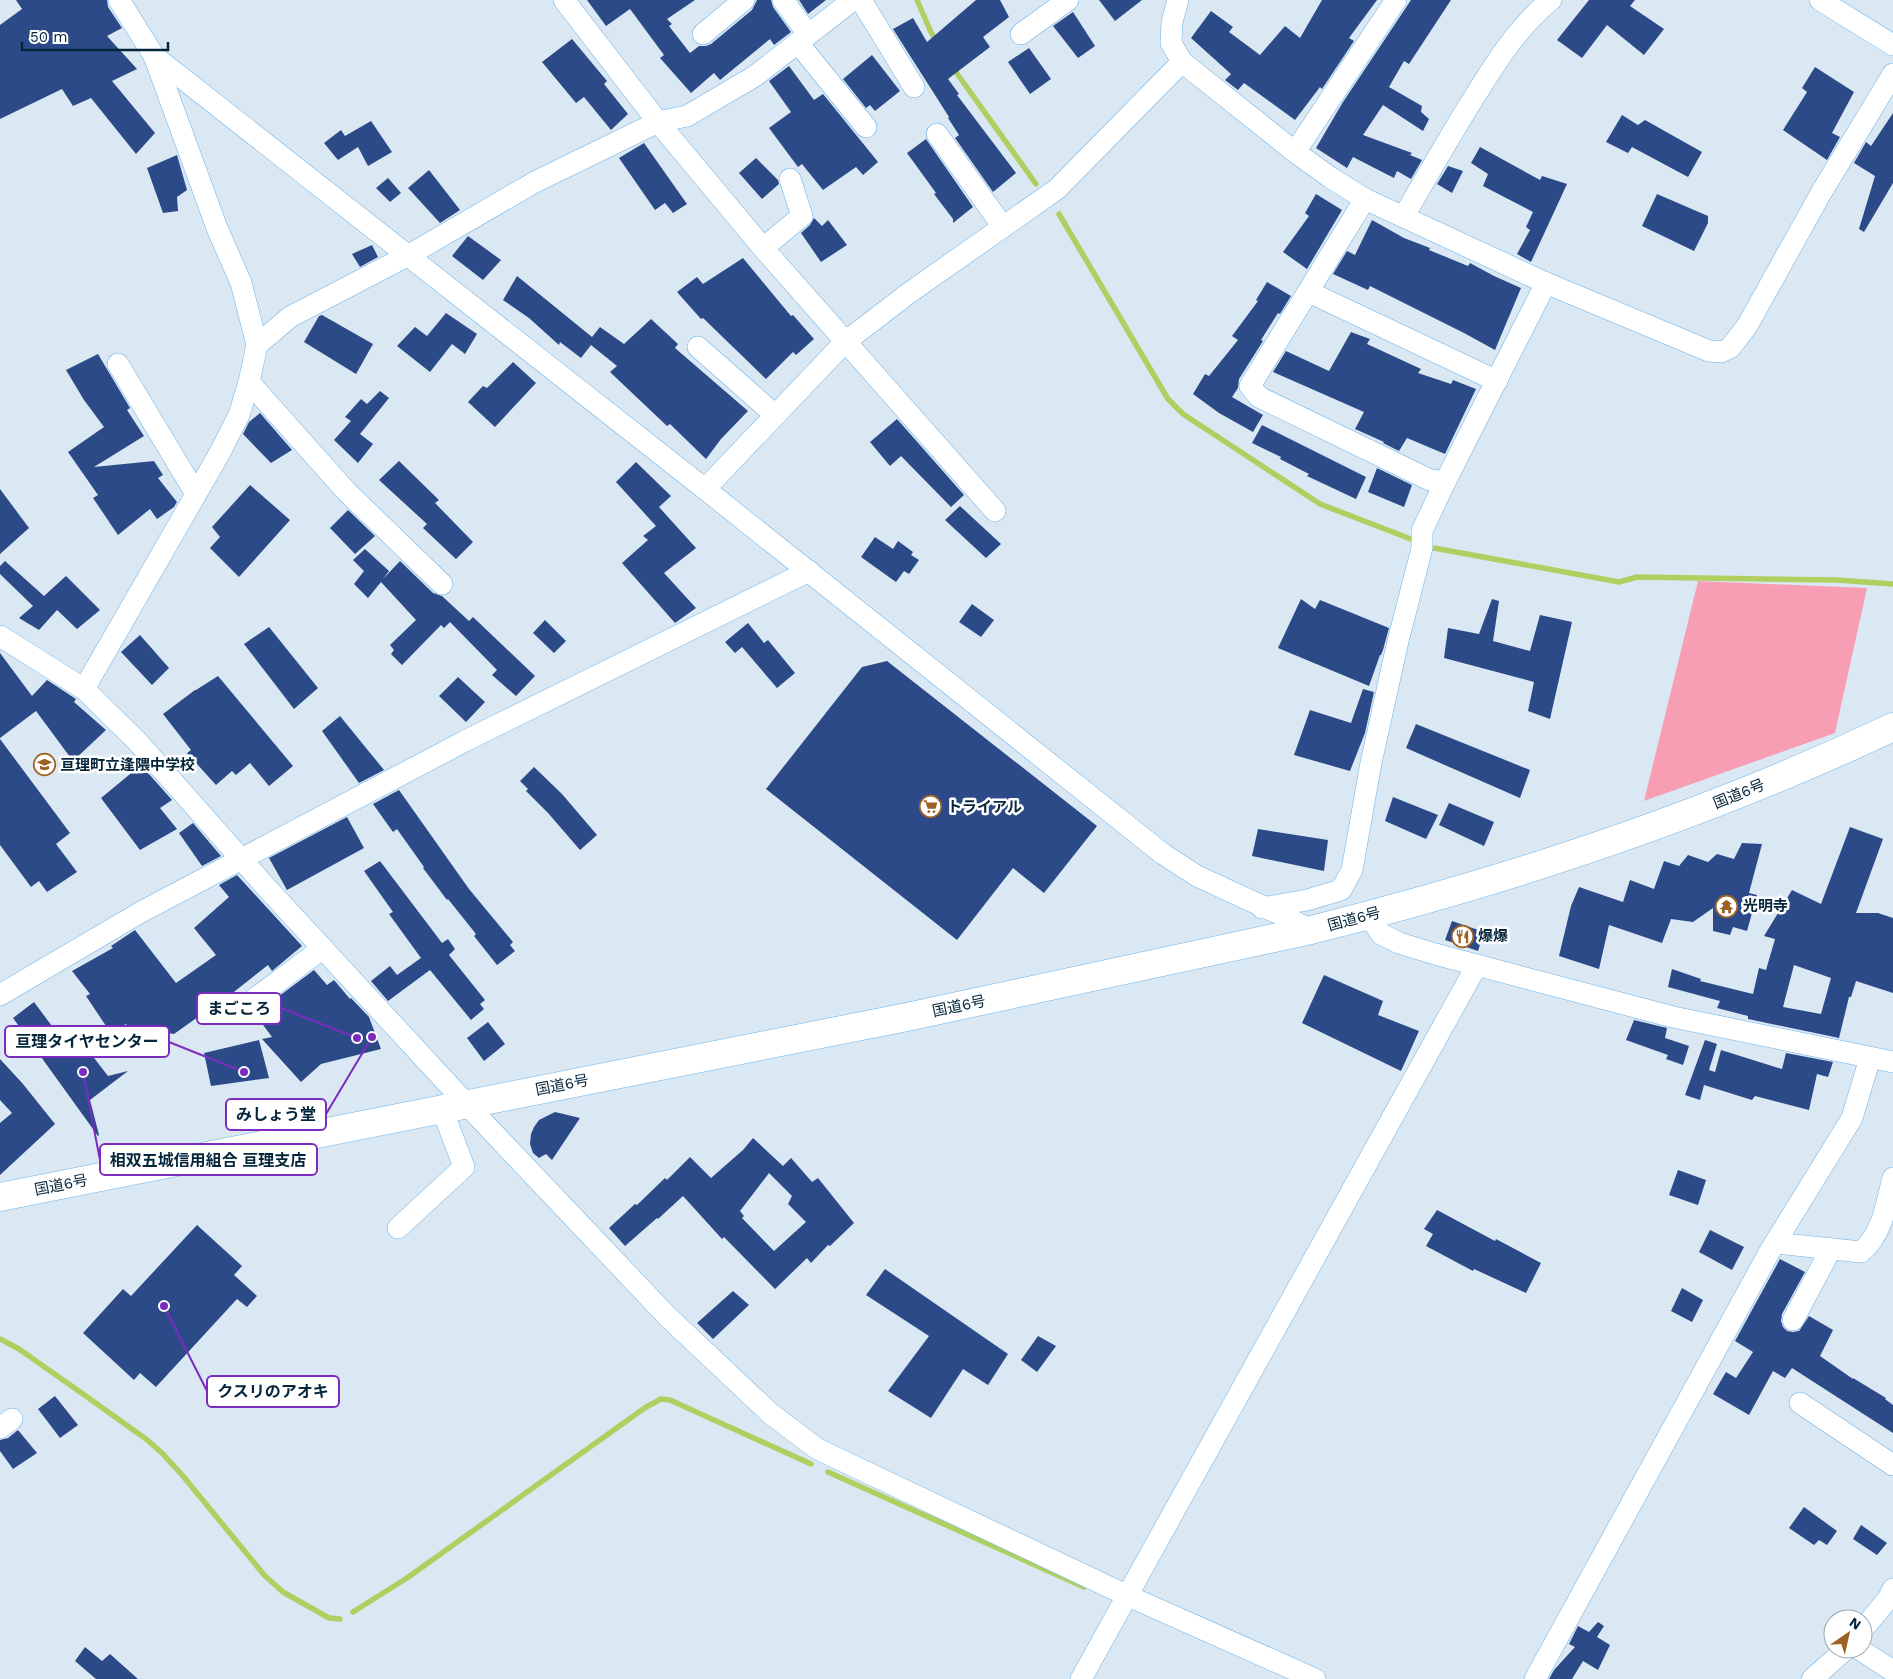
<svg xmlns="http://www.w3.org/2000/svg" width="1893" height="1679" viewBox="0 0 1893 1679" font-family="'Work Sans','Noto Sans JP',sans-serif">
	<rect width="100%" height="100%" fill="#dae8f4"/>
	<path fill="#f79eb5" d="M1698,581L1867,588L1835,733L1644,801Z"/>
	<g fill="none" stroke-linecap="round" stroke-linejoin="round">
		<g stroke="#afcf60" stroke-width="5.5">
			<path d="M917,0L930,30L936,41"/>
			<path d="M953,68L1036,184"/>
			<path d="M1059,214L1168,399L1183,414L1320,504L1416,541"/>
			<path d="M1434,548L1619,582L1637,577L1836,580L1893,584"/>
			<path d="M0,1339L19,1349L90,1399L146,1439L162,1453L183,1476L265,1576L283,1592L329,1618L340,1619"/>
			<path d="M828,1472L1084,1587"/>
			<path d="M353,1612L407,1578L646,1407L661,1399L670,1400L811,1464"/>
		</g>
	</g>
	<g fill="#2c4a87" fill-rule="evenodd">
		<path d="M16,0H107L108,7L122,28L107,36L137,69L112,81L155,133L136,154L91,98L73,106L62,89L0,119V25L22,9Z"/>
		<path d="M587,0H695L667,19L672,24L669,26L690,53L699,46H706L711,44L752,10L757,0H771L773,7L791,32L774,45L770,39L720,80L714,73L691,93L660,58L664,55L630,9L606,26Z"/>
		<path d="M799,0H826L808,14Z"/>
		<path d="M976,0H1000L1009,17L983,37L990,47L948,79L959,94L957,95L1016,173L993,192L955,138L959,135L948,118L949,117L893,29L913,18L927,42Z"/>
		<path d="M1099,0H1142L1115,21Z"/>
		<path d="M1322,0H1377L1349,38L1354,41L1322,89L1320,87L1295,120L1244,83L1238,90L1225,80L1231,74L1191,38L1211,11L1233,27L1229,32L1260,55L1285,26L1300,38Z"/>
		<path d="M1411,0H1451L1409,64L1404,61L1389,87L1422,106L1421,112L1429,119L1423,131L1383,105L1363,135L1412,153L1410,155L1422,160L1411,179L1397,171L1394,178L1353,157L1347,168L1316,148L1343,102Z"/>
		<path d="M1589,0H1635L1630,6L1664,29L1644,55L1607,25L1582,58L1557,40Z"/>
		<path d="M1073,12L1095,46L1078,58L1053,26Z"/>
		<path d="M572,39L607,81L604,84L628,114L611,130L584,97L576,103L542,62Z"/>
		<path d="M1029,48L1051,79L1030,94L1008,62Z"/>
		<path d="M872,55L900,91L875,111L870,105L866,108L843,79Z"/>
		<path d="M789,66L814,100L823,94L878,162L863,175L856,167L823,190L802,164L798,167L769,128L791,112L769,81Z"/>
		<path d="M1815,67L1854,92L1832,133L1840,137L1827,160L1783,130L1807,92L1802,88Z"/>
		<path d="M1893,113V183L1864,232L1859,229L1875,176L1854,163L1866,142L1871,146Z"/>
		<path d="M1622,115L1638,125L1645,120L1702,152L1688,177L1632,147L1628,153L1606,142Z"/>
		<path d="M371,121L392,152L368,166L358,147L338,160L324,143L341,130L345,136Z"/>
		<path d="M926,139L973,207L953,223V219L934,194L936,193L907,153Z"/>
		<path d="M644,143L687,204L673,213L665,203L655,210L619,158Z"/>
		<path d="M1480,147L1540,180L1542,176L1567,184L1531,262L1517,254L1530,230L1526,227L1533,212L1483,186L1488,174L1471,163Z"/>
		<path d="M177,155L187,190L177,197L178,211L163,213L147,168Z"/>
		<path d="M756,158L778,180L779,184L762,199L739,173Z"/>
		<path d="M1448,166L1463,171L1452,193L1437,184Z"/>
		<path d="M429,170L460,210L440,223L408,188Z"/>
		<path d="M388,178L401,193L390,202L376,188Z"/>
		<path d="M1316,194L1342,210L1307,269L1283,252L1309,216L1305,213Z"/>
		<path d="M1657,194L1708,216V223L1694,251L1642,226Z"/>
		<path d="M814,218L822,226L828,220L847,245L821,262L801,233L810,225Z"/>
		<path d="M1372,220L1404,238L1430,248L1429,250L1468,266L1470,263L1494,276L1521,288L1495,350L1464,333L1370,286L1368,290L1333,274L1347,251L1355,255Z"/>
		<path d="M468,236L501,260L483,280L452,256Z"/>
		<path d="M372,245L378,257L360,267L352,254Z"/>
		<path d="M743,258L791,316L793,315L814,339L796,355L793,352L766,379L703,318L701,319L677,292L697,277L703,284Z"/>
		<path d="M517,276L592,337L600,327L624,344L651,319L678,344L675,348L748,411L721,439L706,459L670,424L667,426L610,372L617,366L591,345L581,358L560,342L559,345L529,318L503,300Z"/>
		<path d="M1267,282L1291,296L1280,314L1278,313L1261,340L1263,341L1239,379L1238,388L1232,397L1263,415L1253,432L1219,413L1193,394L1205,374L1209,376L1238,340L1232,336L1258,301L1256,300Z"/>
		<path d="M446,313L477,334L465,354L452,344L430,372L397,346L415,327L427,336Z"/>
		<path d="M322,315L373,344L356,374L304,342L319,316Z"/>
		<path d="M1351,332L1370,339L1367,344L1421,369L1418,373L1451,384L1453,380L1476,389L1445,454L1407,438L1399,451L1383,443L1384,442L1355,429L1364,412L1273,372L1286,351L1329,371Z"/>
		<path d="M98,354L130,408L127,410L144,436L94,467L154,461L163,475L158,478L177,502L174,507L157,519L150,509L118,535L93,498L98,495L68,452L104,427L84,400L66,370Z"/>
		<path d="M513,362L536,383L495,427L468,402L483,386L487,388Z"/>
		<path d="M380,391L389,398L360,434L373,444L358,463L334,440L351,421L345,417L361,399L367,404Z"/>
		<path d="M260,413L292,450L271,463L243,434L249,422Z"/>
		<path d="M897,419L964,495L951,507L901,456L890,466L870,442Z"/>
		<path d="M1262,425L1366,477L1356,499L1307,476L1309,474L1280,459L1281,457L1252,443Z"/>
		<path d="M399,461L439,500L435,503L473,542L456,559L423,528L427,524L379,480Z"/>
		<path d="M636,462L671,496L659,507L696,548L664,573L696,608L675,623L622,563L648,540L643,536L656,526L616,482Z"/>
		<path d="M1377,468L1412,485L1404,507L1368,492Z"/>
		<path d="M250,485L290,520L239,577L210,548L220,537L212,527Z"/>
		<path d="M0,489L29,528L0,554Z"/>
		<path d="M960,506L1001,544L986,558L945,520Z"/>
		<path d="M348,510L375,536L355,554L330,528Z"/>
		<path d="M875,537L893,549L898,541L913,552L911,555L919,560L909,574L904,571L896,582L861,557Z"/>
		<path d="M365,549L389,571L383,579L400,561L433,593L442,596L469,621L473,617L535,676L516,696L492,675L497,670L450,622L444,628L441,625L402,665L391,654L394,650L390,645L416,620L381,582L368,598L354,584L364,571L353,560Z"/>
		<path d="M5,561L44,596L66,576L100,610L77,629L57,610L39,630L19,618L33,606L0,574V566Z"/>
		<path d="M1301,599L1315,609L1320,600L1389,628L1383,650L1381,655H1380L1369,686L1278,648Z"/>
		<path d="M1492,599L1499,601L1493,641L1530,651L1540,615L1572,622L1550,719L1528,711L1534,682L1444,658L1448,628L1479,634Z"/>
		<path d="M972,604L994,620L981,637L959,622Z"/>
		<path d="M545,620L566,641L554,653L533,633Z"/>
		<path d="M748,623L764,643L768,640L795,673L777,688L742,647L735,653L725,642Z"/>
		<path d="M269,627L318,688L294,709L244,644Z"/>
		<path d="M140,635L169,668L152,685L121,652Z"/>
		<path d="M0,653L32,696L47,680L76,699L74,702L106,730L73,761L36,711L0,738Z"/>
		<path d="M887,661L1097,826L1044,893L1013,868L957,940L766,789L862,667Z"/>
		<path d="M218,676L293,766L269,786L250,763L236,775L232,771L216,785L187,753L191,750L163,714L195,690H196Z"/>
		<path d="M458,677L485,702L466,722L439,696Z"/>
		<path d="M1363,689L1374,692L1365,733L1350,771L1294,755L1310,710L1351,723Z"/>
		<path d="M340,716L384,770L359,783L322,731Z"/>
		<path d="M1416,724L1530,770L1520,798L1406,748Z"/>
		<path d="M0,739L70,833L56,844L77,872L47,892L39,881L31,887L0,845Z"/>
		<path d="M141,765L172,800L160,808L177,829L140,850L101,798Z"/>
		<path d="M534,767L562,794L597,835L580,850L548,813L526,791L528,789L520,781Z"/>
		<path d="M399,790L469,889L513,942L510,945L515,951L497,965L474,936L476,934L448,899L447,900L423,868L424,867L397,829L393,832L373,804Z"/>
		<path d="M1393,797L1438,815L1426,839L1385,821Z"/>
		<path d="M1449,803L1494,822L1484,846L1439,825Z"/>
		<path d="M347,817L364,848L287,890L269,858Z"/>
		<path d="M193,823L221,856L202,866L179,833Z"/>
		<path d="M1850,827L1883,839L1856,913H1878L1893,918V993L1856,981L1851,997H1849L1839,1038L1748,1019V1016L1717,1008L1720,1001L1668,987L1672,969L1701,979L1700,981L1753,994L1759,968L1766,970L1775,939L1764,936L1792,890L1821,904ZM1794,965L1831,978L1821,1014L1783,1007Z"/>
		<path d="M1258,829L1328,840L1324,871L1252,856Z"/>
		<path d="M1742,843L1762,844L1749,893L1757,895L1747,931L1733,927L1730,935L1713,931V908L1693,922L1671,919L1662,943L1609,925L1599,969L1559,956L1571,906L1579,887L1623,902L1630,880L1654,889L1664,861L1679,866L1688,855L1708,862L1717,854L1734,859Z"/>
		<path d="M380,861L442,943L448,939L455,949L449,955L485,1000L480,1004L484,1009L471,1020L430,970L388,1001L371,981L390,966L397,975L421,958L389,914L393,912L364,871Z"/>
		<path d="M237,875L302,946L272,971L268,965L206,1014L205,1012L174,1034L167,1033L157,1041L155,1038L144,1049L126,1024L110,1032L86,996L90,994L72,971L113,948L111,946L135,930L176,983L216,955L194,928L229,897L219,885Z"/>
		<path d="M1452,921L1484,932L1478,951L1445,940Z"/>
		<path d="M314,970L327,985L334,980L350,999L351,998L369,1017L381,1049L321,1064L301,1082L262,1039L272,1037L255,1014Z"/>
		<path d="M1324,975L1383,1001L1378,1015L1419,1031L1401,1071L1302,1023Z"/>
		<path d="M34,1002L69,1049L81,1041L108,1076L128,1071L90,1100L99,1135L98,1136L13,1018Z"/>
		<path d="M1634,1020L1667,1028L1665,1038L1689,1046L1683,1065L1666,1059L1668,1055L1626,1040Z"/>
		<path d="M488,1022L505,1044L484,1061L467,1038Z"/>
		<path d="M259,1040L269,1078L211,1086L204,1053Z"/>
		<path d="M1705,1040L1717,1044L1709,1070L1715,1072L1721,1050L1782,1069L1786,1053L1833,1062L1828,1077L1817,1074L1809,1110L1755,1096L1752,1100L1704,1085L1700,1100L1685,1095Z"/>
		<path d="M0,1059L23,1084L55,1124L0,1175V1123L12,1113L0,1100Z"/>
		<path d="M555,1112L580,1118L552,1160L546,1154L539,1158L533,1153L530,1144L531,1134L534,1127L539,1120Z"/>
		<path d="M753,1138L783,1166L791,1158L812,1182L818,1178L854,1223L830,1246L828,1245L811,1263L807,1258L775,1289L724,1237L722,1239L683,1196L658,1219L657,1218L625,1246L609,1228L635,1204L637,1205L665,1178L667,1180L690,1157L711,1178L743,1150ZM769,1173L792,1196L788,1204L806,1222L774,1251L742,1218L744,1216L740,1211Z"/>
		<path d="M1678,1170L1706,1180L1698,1205L1669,1195Z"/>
		<path d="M1437,1210L1495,1241L1496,1239L1541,1263L1526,1293L1474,1269L1473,1271L1426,1246L1433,1234L1424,1229Z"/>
		<path d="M197,1225L242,1266L234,1275L257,1296L247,1307L237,1299L156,1387L140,1373L134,1380L83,1333L123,1289L131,1296Z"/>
		<path d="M1710,1230L1744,1247L1732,1270L1699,1252Z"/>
		<path d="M1780,1259L1805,1272L1782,1314L1781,1321L1783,1327L1787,1331L1793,1332L1799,1331L1809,1316L1833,1330L1820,1356L1853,1379V1378L1886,1398L1885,1399L1893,1405V1433L1792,1368L1785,1378L1773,1371L1749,1415L1713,1394L1726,1372L1736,1378L1753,1352L1735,1341Z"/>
		<path d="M885,1269L1008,1354L988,1385L963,1369L931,1418L888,1391L929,1336L866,1295Z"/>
		<path d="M1682,1288L1703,1300L1692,1322L1671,1311Z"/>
		<path d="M733,1291L749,1305L713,1339L697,1323Z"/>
		<path d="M1038,1336L1056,1346L1037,1372L1021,1360Z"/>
		<path d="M55,1396L78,1425L60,1438L38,1409Z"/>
		<path d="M18,1430L37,1453L13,1469L0,1451V1440L8,1438Z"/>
		<path d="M1804,1507L1837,1531L1827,1545L1819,1540L1814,1545L1789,1528Z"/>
		<path d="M1861,1525L1887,1543L1877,1555L1853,1539Z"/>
		<path d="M1598,1622L1604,1626L1597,1637L1610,1645L1598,1670L1583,1661L1572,1679H1549L1554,1670L1575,1647L1569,1644L1578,1626L1589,1632Z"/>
		<path d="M85,1647L102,1661L110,1654L138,1679H96L75,1661Z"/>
	</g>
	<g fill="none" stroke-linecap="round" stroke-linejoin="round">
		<defs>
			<g id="minor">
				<path d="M564,0L658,122L763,248L995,511"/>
				<path d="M783,0L808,34"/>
				<path d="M861,0L914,87"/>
				<path d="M1178,0L1172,22L1171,43L1182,62L1295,152L1331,178L1365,199L1546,283L1709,351L1721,352L1730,348L1747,326L1821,193L1893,74"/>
				<path d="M1820,0L1893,45"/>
				<path d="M703,34L744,0"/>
				<path d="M1021,34L1068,0"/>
				<path d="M798,43L866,127"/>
				<path d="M154,56L705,489L1163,854L1197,876L1288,918L1311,930"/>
				<path d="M937,134L1003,227"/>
				<path d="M1295,152L1396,0"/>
				<path d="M1365,199L1250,386L1259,397L1430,480L1445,482L1546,283"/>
				<path d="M1404,216C1429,173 1453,130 1480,88C1500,56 1521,24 1551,0"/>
				<path d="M763,248L802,216L790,179"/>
				<path d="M1309,292L1497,381"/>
				<path d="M257,345L290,317L409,255L535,182L658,122L687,116L755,76L853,0"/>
				<path d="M698,347L775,415"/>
				<path d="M118,364L196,494"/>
				<path d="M249,382L346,491L442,584"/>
				<path d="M705,489L845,342L909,293L1057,189L1182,62"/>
				<path d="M0,636L84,689L136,740L266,887L484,1123L667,1316L771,1414L816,1448L828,1454L1126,1595L1315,1679"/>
				<path d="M84,689L218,456L239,415L249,382L257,345L241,283L217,228L154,56L119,0"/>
				<path d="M1262,908L1307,900L1341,890L1352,870L1371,763L1398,641L1422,548V531L1445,482"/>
				<path d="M1369,916L1381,934L1399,943L1435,954L1673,1017L1893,1062"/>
				<path d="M0,995L141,912L465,741L809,571"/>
				<path d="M241,1009L323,948"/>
				<path d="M398,1228L464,1167L442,1109"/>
				<path d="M1775,1243L1861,1252C1883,1234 1886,1204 1893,1178"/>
				<path d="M1793,1320L1831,1249"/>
				<path d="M1800,1403L1893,1465"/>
				<path d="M0,1428L12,1419"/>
				<path d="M1863,1629L1888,1599L1893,1589"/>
				<path d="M1859,1649L1893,1671"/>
				<path d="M1081,1679L1477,965"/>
				<path d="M1535,1679L1770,1251L1852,1118L1870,1058"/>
				<path d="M1812,1679L1846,1649"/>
			</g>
			<path id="highway" d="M0,1197L907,1017L1311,930C1511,880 1707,815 1893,727"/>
		</defs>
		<use href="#minor" stroke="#6ab2e9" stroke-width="22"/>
		<use href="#highway" stroke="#6ab2e9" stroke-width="29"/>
		<use href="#minor" stroke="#fff" stroke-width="21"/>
		<use href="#highway" stroke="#fff" stroke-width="28"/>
	</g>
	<defs>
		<symbol id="school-ring" viewBox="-11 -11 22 22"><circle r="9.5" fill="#fff" stroke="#9d6223" stroke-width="1.5"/><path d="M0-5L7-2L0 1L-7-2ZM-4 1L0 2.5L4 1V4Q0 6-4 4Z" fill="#9d6223"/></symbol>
		<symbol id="supermarket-ring" viewBox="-11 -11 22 22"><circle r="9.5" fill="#fff" stroke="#9d6223" stroke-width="1.5"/><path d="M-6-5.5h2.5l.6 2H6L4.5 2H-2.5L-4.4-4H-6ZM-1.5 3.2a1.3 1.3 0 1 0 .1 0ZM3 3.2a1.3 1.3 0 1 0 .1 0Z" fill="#9d6223"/></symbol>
		<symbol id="temple-ring" viewBox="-11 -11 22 22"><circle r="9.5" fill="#fff" stroke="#9d6223" stroke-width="1.5"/><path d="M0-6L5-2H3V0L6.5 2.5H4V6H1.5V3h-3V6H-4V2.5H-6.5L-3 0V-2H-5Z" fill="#9d6223"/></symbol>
		<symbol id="restaurant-ring" viewBox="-11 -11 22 22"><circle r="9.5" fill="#fff" stroke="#9d6223" stroke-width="1.5"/><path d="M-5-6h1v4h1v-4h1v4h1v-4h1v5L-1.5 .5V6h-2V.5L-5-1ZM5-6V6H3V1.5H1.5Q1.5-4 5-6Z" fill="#9d6223"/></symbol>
	</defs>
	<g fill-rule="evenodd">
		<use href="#school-ring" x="32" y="752" width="25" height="25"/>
		<use href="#supermarket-ring" x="918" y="794" width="25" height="25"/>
		<use href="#temple-ring" x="1714" y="894" width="25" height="25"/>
		<use href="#restaurant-ring" x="1450" y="924" width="25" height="25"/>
	</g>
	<g text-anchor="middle" stroke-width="5" stroke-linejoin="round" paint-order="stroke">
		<g font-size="15" font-weight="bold" fill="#05253a" stroke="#fff" text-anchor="start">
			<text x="60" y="770">亘理町立逢隈中学校</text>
			<text x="947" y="812">トライアル</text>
			<text x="1743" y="911">光明寺</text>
			<text x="1478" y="941">爆爆</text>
		</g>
		<g font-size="15" fill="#05253a" stroke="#fff">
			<text transform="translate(1739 794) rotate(-22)" y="5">国道6号</text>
			<text transform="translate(1354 919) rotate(-15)" y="5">国道6号</text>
			<text transform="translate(959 1006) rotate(-12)" y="5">国道6号</text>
			<text transform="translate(562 1085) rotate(-11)" y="5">国道6号</text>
			<text transform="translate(61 1185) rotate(-11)" y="5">国道6号</text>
		</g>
	</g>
	<path fill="none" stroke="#7b2cbf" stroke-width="2" d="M357 1038L281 1008M244 1072L169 1042M372 1037L326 1114M83 1072L100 1160M164 1306L207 1391"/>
	<g fill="#7b2cbf" stroke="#fff" stroke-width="2">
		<circle cx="357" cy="1038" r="5"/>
		<circle cx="244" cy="1072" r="5"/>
		<circle cx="372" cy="1037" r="5"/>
		<circle cx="83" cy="1072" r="5"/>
		<circle cx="164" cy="1306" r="5"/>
	</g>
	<g fill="#fff" stroke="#7b2cbf" stroke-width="2">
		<rect x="197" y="993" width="84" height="31" rx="5"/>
		<rect x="5" y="1026" width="164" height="31" rx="5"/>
		<rect x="226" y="1099" width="100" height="31" rx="5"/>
		<rect x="100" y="1144" width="217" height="31" rx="5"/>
		<rect x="207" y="1376" width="132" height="31" rx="5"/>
	</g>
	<g font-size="16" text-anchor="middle" font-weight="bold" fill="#05253a">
		<text x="239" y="1014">まごころ</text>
		<text x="87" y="1047">亘理タイヤセンター</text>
		<text x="276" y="1120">みしょう堂</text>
		<text x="208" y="1166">相双五城信用組合 亘理支店</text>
		<text x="273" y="1397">クスリのアオキ</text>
	</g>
	<g transform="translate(1848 1634) rotate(34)"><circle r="24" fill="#ffffff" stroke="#9ba8b0"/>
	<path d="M0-4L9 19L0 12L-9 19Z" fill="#9d6223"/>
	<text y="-8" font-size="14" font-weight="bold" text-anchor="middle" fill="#05253a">N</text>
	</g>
	<path d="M22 42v8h146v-8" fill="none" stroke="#05253a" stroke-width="2.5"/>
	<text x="30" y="42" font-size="15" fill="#05253a" stroke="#ffffff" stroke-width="4" paint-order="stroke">50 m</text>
</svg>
